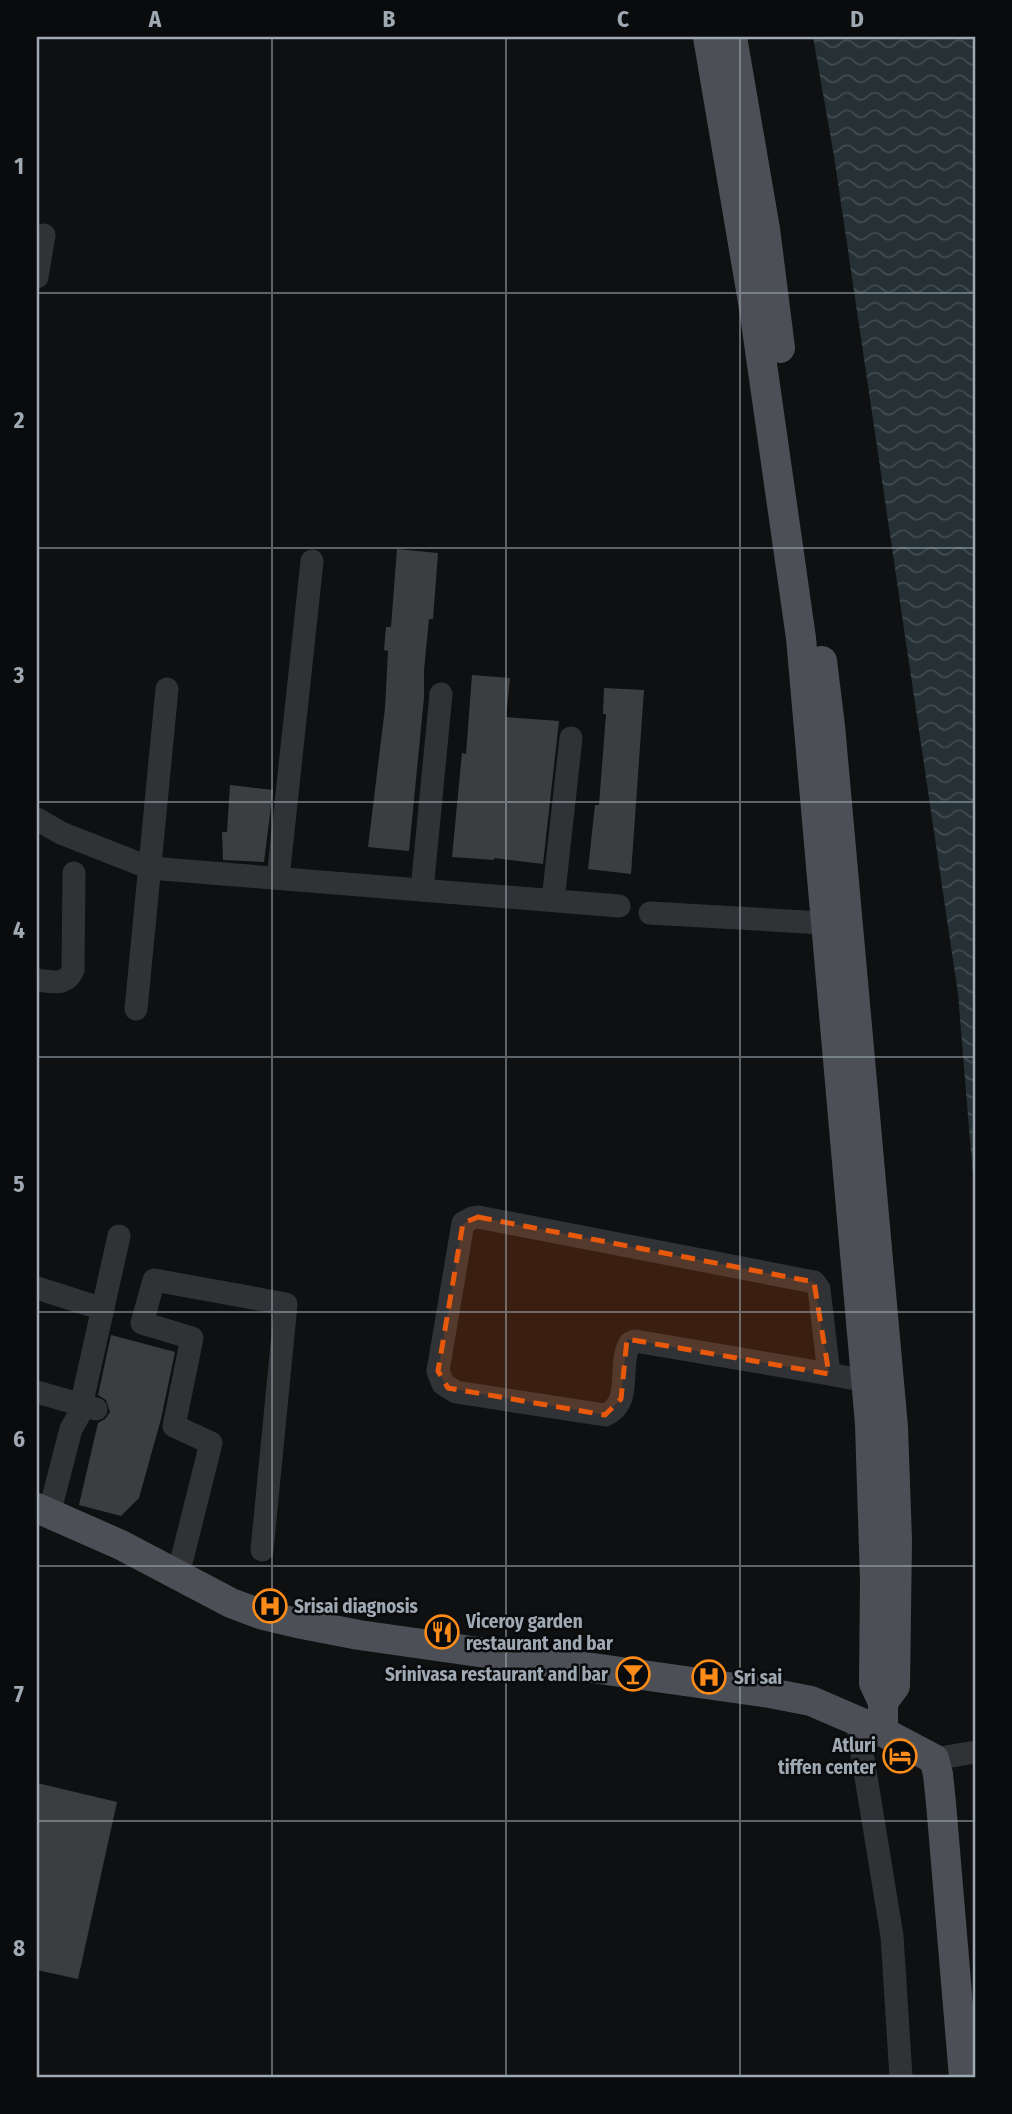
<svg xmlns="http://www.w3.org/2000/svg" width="1012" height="2114" viewBox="0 0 1012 2114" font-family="'Fira Sans Condensed',sans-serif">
	<defs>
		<pattern id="water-waves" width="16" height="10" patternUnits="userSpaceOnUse" patternTransform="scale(1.75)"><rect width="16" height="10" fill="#253135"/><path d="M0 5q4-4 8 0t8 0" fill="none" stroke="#414c50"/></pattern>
	</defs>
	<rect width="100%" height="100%" fill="#0f1011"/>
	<path fill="url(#water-waves)" d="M813,37H975V1201L958,994L834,156Z"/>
	<g fill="#3b3e41">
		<path d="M397,549L438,553L433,619H429L424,670V697L409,851L368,847L385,708L388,651L384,650L386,627H391Z"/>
		<path d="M472,675L510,678L506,717L559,721L543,864L494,858V860L452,857L462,753L466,754Z"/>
		<path d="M604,688L644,690L631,874L588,869L595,805H599L606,714H603Z"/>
		<path d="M230,785L273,790L264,862L223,860L222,832H227Z"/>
		<path d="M111,1335L175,1352L161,1419L139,1498L121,1516L79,1505L98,1423L105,1419L110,1412L106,1400L98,1395Z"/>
		<path d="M37,1783L117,1802L78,1979L37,1970Z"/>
	</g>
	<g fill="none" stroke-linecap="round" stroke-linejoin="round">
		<g stroke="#303236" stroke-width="23">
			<path d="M37,277L44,235"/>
			<path d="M37,819L61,833L150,868L619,906"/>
			<path d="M278,878L312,561"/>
			<path d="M422,890L441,694"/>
			<path d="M553,900L571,738"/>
			<path d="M650,913L840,924"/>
			<path d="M37,980C52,982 66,986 73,970L74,873"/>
			<path d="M136,1009L167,689"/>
			<path d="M37,1288L103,1309"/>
			<path d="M829,1374L635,1341L630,1343C617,1365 634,1403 605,1415L456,1392L443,1384L438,1371L463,1223L472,1218L478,1217L814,1282L819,1289L829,1374L866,1381"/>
			<path d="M37,1392L96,1409"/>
			<path d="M49,1514L71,1429L79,1415L119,1236"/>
			<path d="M178,1575L211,1443L174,1426L192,1338L142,1323L154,1280L286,1304L262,1550"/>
			<path d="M857,1722L892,1936L901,2077"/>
			<path d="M934,1759L975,1752"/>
		</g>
		<g stroke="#4c5056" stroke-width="30">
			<path d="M708,37L754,308L801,638L870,1424L875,1580L874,1683L883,1702V1732"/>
			<path d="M732,37L765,229L780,348"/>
			<path d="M822,661L830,726L893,1427L897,1540L895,1686L883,1702"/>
			<path d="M37,1508L121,1545L231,1603L263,1615L297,1623L359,1635L770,1693L811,1701L883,1732L934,1759L938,1774L941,1803L964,2077"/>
		</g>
	</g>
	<path fill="#e8590c" fill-opacity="0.2" stroke="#e8590c" stroke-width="5" stroke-dasharray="14 9" stroke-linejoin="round" d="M478,1217L814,1282L829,1374L627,1339L621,1399L605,1415L448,1388L438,1371L463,1223Z"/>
	<path fill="none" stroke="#9fa9b3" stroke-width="2" stroke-opacity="0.55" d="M272,37V2077M506,37V2077M740,37V2077M37,293H975M37,548H975M37,802H975M37,1057H975M37,1312H975M37,1566H975M37,1821H975"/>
	<defs>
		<symbol id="hospital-ring" viewBox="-11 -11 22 22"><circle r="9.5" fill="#0a0b0c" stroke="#ff8c19" stroke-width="1.5"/><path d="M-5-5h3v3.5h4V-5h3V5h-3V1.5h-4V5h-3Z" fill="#ff8c19"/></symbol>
		<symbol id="restaurant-ring" viewBox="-11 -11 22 22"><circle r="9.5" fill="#0a0b0c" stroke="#ff8c19" stroke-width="1.5"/><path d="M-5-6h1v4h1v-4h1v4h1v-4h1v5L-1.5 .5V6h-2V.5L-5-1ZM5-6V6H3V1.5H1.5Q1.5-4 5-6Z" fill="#ff8c19"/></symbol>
		<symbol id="bar-ring" viewBox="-11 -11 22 22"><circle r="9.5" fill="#0a0b0c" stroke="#ff8c19" stroke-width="1.5"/><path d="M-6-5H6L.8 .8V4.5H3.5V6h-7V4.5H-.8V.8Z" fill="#ff8c19"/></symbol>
		<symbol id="hotel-ring" viewBox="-11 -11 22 22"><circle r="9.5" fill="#0a0b0c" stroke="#ff8c19" stroke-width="1.5"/><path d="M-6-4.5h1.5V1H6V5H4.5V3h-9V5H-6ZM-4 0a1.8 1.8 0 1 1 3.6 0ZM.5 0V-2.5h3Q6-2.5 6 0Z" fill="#ff8c19"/></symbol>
	</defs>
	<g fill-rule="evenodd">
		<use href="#hospital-ring" x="251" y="1587" width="38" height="38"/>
		<use href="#restaurant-ring" x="423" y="1613" width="38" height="38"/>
		<use href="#bar-ring" x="614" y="1655" width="38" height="38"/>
		<use href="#hospital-ring" x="690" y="1658" width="38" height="38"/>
		<use href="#hotel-ring" x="881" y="1737" width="38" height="38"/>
	</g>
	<g text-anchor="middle" stroke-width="5" stroke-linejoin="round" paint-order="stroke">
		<g font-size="19" font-weight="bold" fill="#9fa9b3" stroke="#0a0b0c" text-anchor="start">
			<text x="294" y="1613">Srisai diagnosis</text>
			<text x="466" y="1628">Viceroy garden<tspan x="466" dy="22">restaurant and bar</tspan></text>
			<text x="608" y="1681" text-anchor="end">Srinivasa restaurant and bar</text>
			<text x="734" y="1684">Sri sai</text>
			<text x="876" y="1752" text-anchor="end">Atluri<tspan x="876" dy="22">tiffen center</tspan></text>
		</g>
	</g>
	<rect width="1012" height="2114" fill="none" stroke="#0a0b0c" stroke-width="77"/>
	<rect x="38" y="38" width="936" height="2038" fill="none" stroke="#9fa9b3" stroke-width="2.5"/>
	<g font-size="23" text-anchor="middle" font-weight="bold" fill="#9fa9b3">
		<text x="155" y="27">A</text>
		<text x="389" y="27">B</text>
		<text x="623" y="27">C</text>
		<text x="857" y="27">D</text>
		<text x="19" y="174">1</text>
		<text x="19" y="428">2</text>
		<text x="19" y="683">3</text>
		<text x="19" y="938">4</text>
		<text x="19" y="1192">5</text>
		<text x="19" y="1447">6</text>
		<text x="19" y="1702">7</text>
		<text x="19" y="1956">8</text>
	</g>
</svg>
